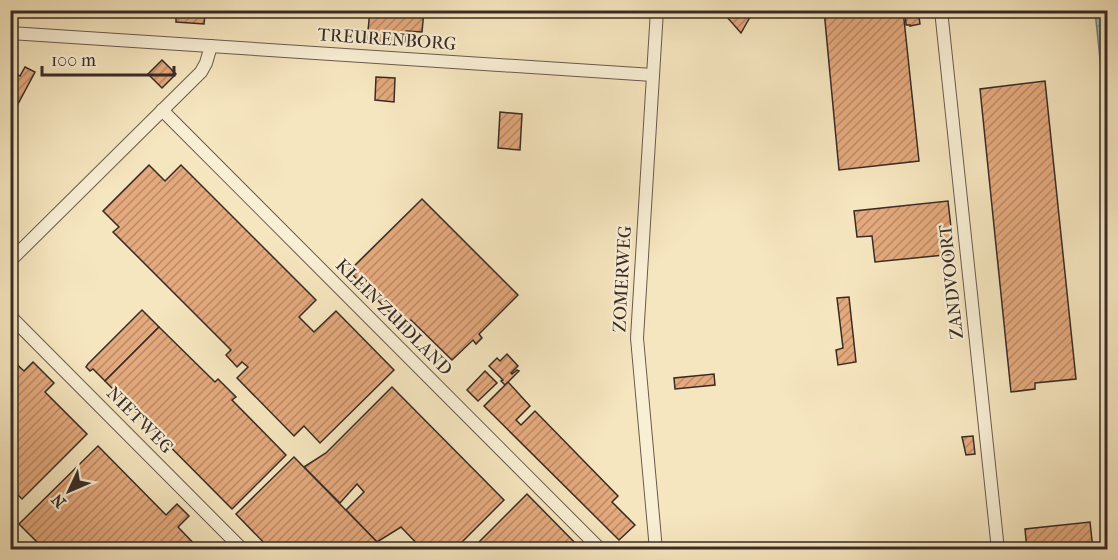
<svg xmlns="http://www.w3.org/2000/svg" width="1118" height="560" viewBox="0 0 1118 560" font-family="'IM FELL French Canon',serif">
	<defs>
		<pattern id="water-ripples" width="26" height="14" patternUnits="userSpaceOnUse" patternTransform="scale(1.5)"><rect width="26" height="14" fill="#9dbfb5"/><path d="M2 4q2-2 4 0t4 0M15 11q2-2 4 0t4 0" fill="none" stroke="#819b93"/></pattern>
		<pattern id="building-hatch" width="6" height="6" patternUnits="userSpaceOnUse" patternTransform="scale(1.5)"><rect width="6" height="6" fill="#e4a97d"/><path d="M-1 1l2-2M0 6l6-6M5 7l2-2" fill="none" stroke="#ba8a66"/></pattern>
	</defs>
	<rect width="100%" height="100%" fill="#f6e6bf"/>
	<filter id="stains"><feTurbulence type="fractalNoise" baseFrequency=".00333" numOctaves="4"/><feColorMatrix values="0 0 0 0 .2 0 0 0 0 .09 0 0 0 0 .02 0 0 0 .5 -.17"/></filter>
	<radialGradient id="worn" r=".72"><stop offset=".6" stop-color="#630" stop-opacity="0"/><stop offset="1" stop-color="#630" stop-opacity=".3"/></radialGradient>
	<path fill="url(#water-ripples)" stroke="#75847c" stroke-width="1.5" d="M1095,11H1107V126Z"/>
	<g fill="url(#building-hatch)" stroke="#382b26" stroke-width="1.5">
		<path d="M370,10H424L422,32L406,31L405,42L367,41Z"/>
		<path d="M729,10H754L741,33L726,16Z"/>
		<path d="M824,10H903L919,161L839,170Z"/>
		<path d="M905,10H918L920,24L910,26V25H906Z"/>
		<path d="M176,12L205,14L204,24L176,22Z"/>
		<path d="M162,60L176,74L162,88L148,74Z"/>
		<path d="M25,67L35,72L10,119V71L20,76Z"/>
		<path d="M376,77L395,78L394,102L375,100Z"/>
		<path d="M1045,81L1076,379L1035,383V389L1011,392L980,89Z"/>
		<path d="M500,112L522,114L520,150L498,148Z"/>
		<path d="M149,165L165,181L181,165L316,300L299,317L314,332L336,311L394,370L320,443L304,426L294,436L237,378L248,367L242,362L237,367L226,355L231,350L113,232L119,227L103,211Z"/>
		<path d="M422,199L518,295L479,334L482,338L476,344L473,340L452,360L411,320L404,327L349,271Z"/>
		<path d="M948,201L954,254L875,262L872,236L857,237L854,211Z"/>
		<path d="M849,297L856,362L838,365L836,350L843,348L837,298Z"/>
		<path d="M142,310L159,327L105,381L93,369L90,371L86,367L88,364Z"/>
		<path d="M159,327L215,382L218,379L236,397L232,400L286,455L232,509L105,381Z"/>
		<path d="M507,354L518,366L511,373L512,374L517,370L519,371L505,385L501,381L503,380L489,366L497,358L500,361Z"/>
		<path d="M10,358L24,371L33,362L54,383L45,392L87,434L22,499L10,487Z"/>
		<path d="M485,371L497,383L478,401L467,390Z"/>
		<path d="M714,374L715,385L675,389L674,378Z"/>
		<path d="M508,382L530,406L516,420L521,425L535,411L618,496L612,502L635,525L619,540L484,406Z"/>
		<path d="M392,387L504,500L454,550H423L401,527L377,542L346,510L364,492L357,484L340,503L304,467L326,453Z"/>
		<path d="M973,436L975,454L966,455L962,437Z"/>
		<path d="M98,446L166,515L177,504L189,516L178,527L200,550H45L19,524Z"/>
		<path d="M294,457L377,542L370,550H271L236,514Z"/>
		<path d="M527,494L582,550H471Z"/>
		<path d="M1090,522L1093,550H1027L1025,529Z"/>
	</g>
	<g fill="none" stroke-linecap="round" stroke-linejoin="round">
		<defs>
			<g id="minor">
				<path d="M941,10L998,550"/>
				<path d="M10,33L653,75"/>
				<path d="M162,110L601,550"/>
				<path d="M10,261L201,72L206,63L211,46"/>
				<path d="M10,316L243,550"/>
				<path d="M656,550L637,338L657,10"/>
			</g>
		</defs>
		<use href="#minor" stroke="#685a4c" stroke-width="14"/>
		<use href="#minor" stroke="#f9efd5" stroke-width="12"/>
	</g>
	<g text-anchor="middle" stroke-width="4.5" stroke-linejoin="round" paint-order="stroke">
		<g font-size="18" fill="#382b26" stroke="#f9efd5">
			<text transform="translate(387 39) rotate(4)" y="6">TREURENBORG</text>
			<text transform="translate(622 279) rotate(-87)" y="6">ZOMERWEG</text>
			<text transform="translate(951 282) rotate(-96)" y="6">ZANDVOORT</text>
			<text transform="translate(394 317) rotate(45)" y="6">KLEIN ZUIDLAND</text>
			<text transform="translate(140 420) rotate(45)" y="6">NIETWEG</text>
		</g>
	</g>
	<rect width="1118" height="560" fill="none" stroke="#f6e6bf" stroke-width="36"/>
	<rect x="12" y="12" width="1094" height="536" fill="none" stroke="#382b26" stroke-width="3"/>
	<rect x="18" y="18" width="1082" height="524" fill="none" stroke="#382b26" stroke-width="1.5"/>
	<g transform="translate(69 491) rotate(226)" stroke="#f9efd5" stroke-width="4.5" paint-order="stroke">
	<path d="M0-4.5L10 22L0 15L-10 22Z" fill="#382b26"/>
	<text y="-9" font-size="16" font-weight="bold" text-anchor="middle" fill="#382b26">N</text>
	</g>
	<path d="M42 66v9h132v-9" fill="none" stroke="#382b26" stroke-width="3"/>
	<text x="51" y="66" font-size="18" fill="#382b26" stroke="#f9efd5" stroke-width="4.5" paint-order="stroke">100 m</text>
	<rect width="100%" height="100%" filter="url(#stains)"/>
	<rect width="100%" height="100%" fill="url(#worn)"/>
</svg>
